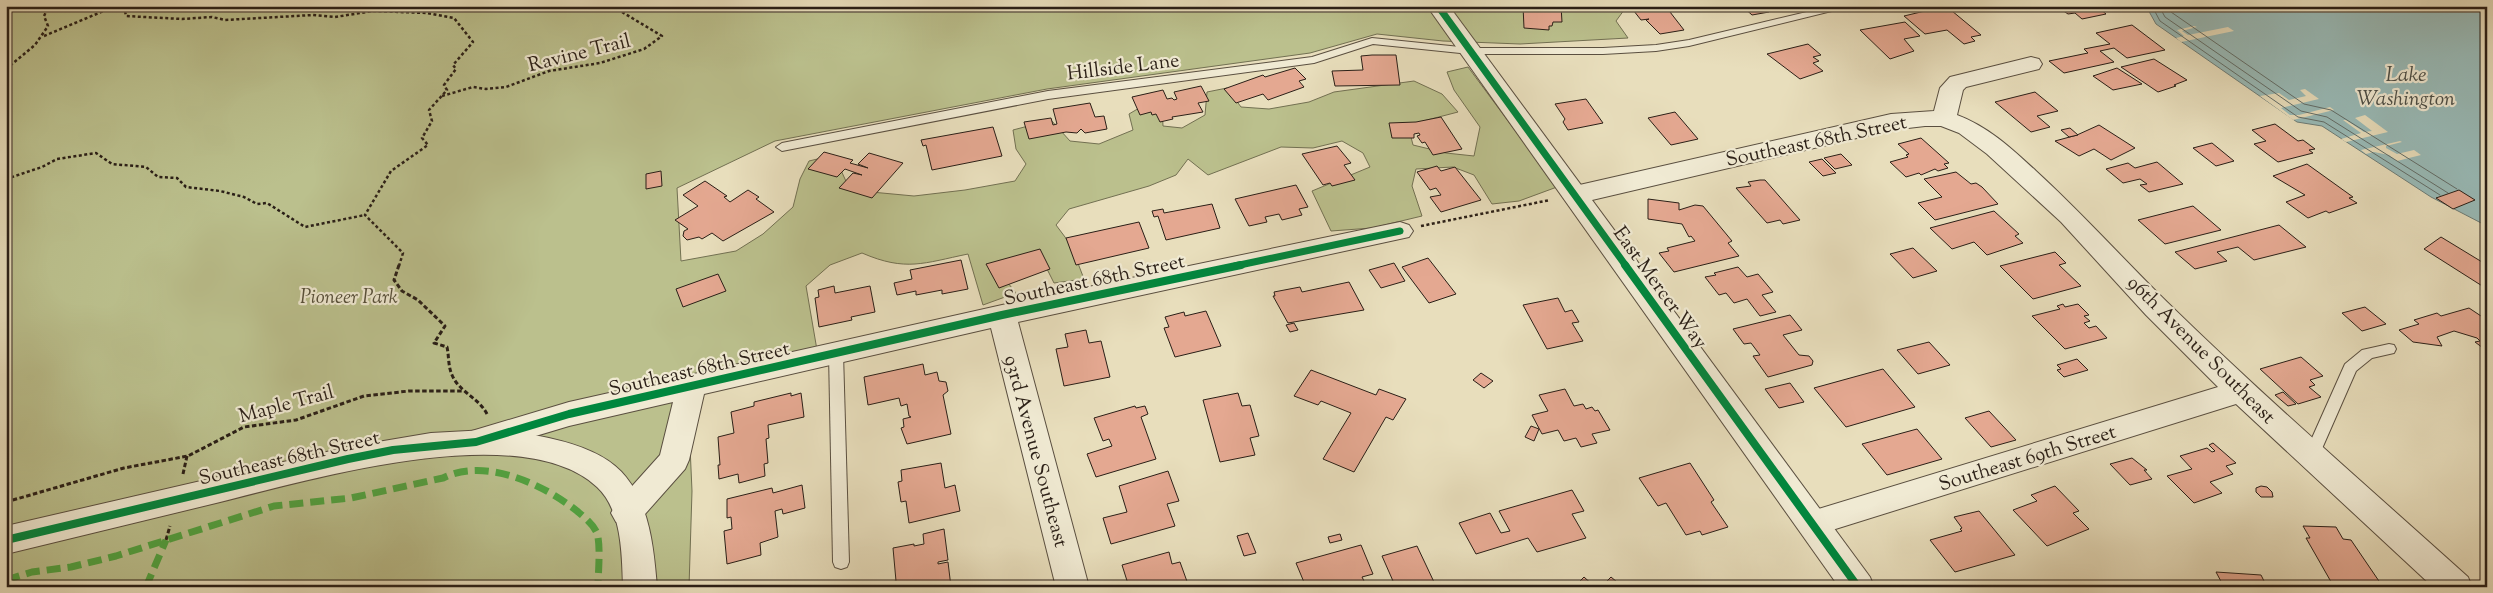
<svg xmlns="http://www.w3.org/2000/svg" width="2493" height="593" viewBox="0 0 2493 593" font-family="'Sorts Mill Goudy',serif">
	<rect width="100%" height="100%" fill="#e8debc"/>
	<filter id="stains"><feTurbulence type="fractalNoise" baseFrequency=".004" numOctaves="4"/><feColorMatrix values="0 0 0 0 .2 0 0 0 0 .09 0 0 0 0 .02 0 0 0 .5 -.17"/></filter>
	<radialGradient id="worn" r=".72"><stop offset=".6" stop-color="#630" stop-opacity="0"/><stop offset="1" stop-color="#630" stop-opacity=".3"/></radialGradient>
	<path fill="#bbc08d" stroke="#727052" d="M6,6H1627L1616,21L1628,38L1520,44L1443,41L1377,34L1310,53L1047,89L775,141L677,188L681,261L736,251L763,234L793,207L800,179L809,161L834,155L850,190L914,196L965,190L1015,181L1026,164L1016,149L1013,130L1051,120L1070,141L1099,144L1133,130L1129,114L1146,104L1162,106L1163,126L1182,128L1205,115L1207,92L1227,88L1241,107L1269,109L1309,102L1334,92L1414,81L1442,94L1458,112L1408,125L1413,145L1446,153L1474,156L1480,127L1454,90L1447,72L1468,67L1557,187L1519,201L1492,204L1474,175L1453,167L1416,169L1412,186L1422,216L1372,228L1331,231L1312,191L1370,167L1363,153L1342,141L1313,148L1281,147L1208,175L1188,159L1176,175L1149,186L1069,209L1056,225L1071,245L1084,279L1054,283L1043,261L1000,273L1016,293L983,305L968,254C924,263 906,272 862,253L830,265L806,286L817,350L687,379L692,491L689,587H6Z"/>
	<path fill="#99bbb8" stroke="#6d7d78" d="M2146,6H2487V226L2431,197L2322,126L2297,122L2156,24Z"/>
	<g fill="#e8debc">
		<path d="M2194,26L2197,27L2182,31L2188,35L2228,27L2234,31L2181,42L2176,38L2184,36L2177,30Z"/>
		<path d="M2305,89L2319,99L2281,108L2290,115H2299L2330,107L2334,110L2293,120L2260,96L2279,93L2289,100L2306,96L2300,90Z"/>
		<path d="M2365,115L2388,132L2346,142L2341,139L2361,133L2343,120H2346L2364,132L2372,131L2355,118Z"/>
		<path d="M2400,141L2402,142L2386,146V148L2397,154L2414,150L2421,155L2397,161L2389,155L2374,152L2366,154L2361,150Z"/>
	</g>
	<g fill="none" stroke-linecap="round" stroke-linejoin="round">
		<g stroke="#626d68" stroke-width="1">
			<path d="M2152,6L2160,21L2298,117L2324,122L2440,195"/>
			<path d="M2159,6L2165,17L2301,111L2327,117L2448,193"/>
			<path d="M2168,6L2171,12L2304,104L2331,110L2457,189"/>
		</g>
	</g>
	<g fill="#e4a891" stroke="#2a1f17">
		<path d="M1523,6H1561L1562,22H1553L1552,26H1549V30L1524,28Z"/>
		<path d="M1630,6H1671L1675,11L1670,12L1684,30L1660,34L1646,20L1649,19L1641,20Z"/>
		<path d="M1742,6H1779L1767,10L1769,12L1752,15Z"/>
		<path d="M1946,6L1981,35L1971,37L1975,41L1964,44L1947,30L1925,34L1904,16Z"/>
		<path d="M2056,6H2101L2103,7L2099,8L2106,14L2082,19L2075,13L2068,14Z"/>
		<path d="M1905,22L1920,36L1904,39L1914,51L1890,59L1860,30Z"/>
		<path d="M2132,25L2165,50L2127,58L2114,48L2100,51L2114,62L2064,73L2049,61L2088,53L2084,49L2110,44L2096,33Z"/>
		<path d="M1808,44L1821,55L1813,57L1819,61L1813,63L1823,71L1800,79L1767,54Z"/>
		<path d="M1372,55H1396L1400,85L1335,86L1332,71L1363,70L1361,56Z"/>
		<path d="M2154,59L2187,80L2174,85L2176,86L2158,92L2121,67Z"/>
		<path d="M1295,68L1306,79L1299,81L1304,87L1268,100L1263,94L1236,103L1224,89L1263,75L1265,77Z"/>
		<path d="M2117,68L2142,84L2113,90L2093,76Z"/>
		<path d="M1201,86L1209,101L1198,103L1203,112L1172,117L1173,119L1160,122L1156,114L1152,115L1151,112L1140,115L1132,97L1163,90L1167,99L1172,98L1174,100L1177,99L1174,92Z"/>
		<path d="M2035,92L2058,111L2037,116L2050,127L2031,132L1995,102Z"/>
		<path d="M1586,99L1603,123L1568,130L1563,122L1565,119L1555,104Z"/>
		<path d="M1090,103L1095,117L1104,116L1107,129L1085,133L1081,129L1077,133L1066,132L1029,139L1024,122L1051,118L1053,125L1057,124L1053,109Z"/>
		<path d="M1675,112L1698,139L1671,145L1648,118Z"/>
		<path d="M1441,117L1462,149L1433,155L1425,142L1422,143L1417,136L1420,135L1419,133L1414,134V138H1392L1389,123L1416,122Z"/>
		<path d="M2275,124L2298,141L2303,140L2315,149L2309,150L2313,153L2278,162L2254,144L2266,141L2252,130Z"/>
		<path d="M2099,125L2135,148L2111,160L2094,149L2079,156L2055,141L2077,135Z"/>
		<path d="M993,127L1002,156L932,170L926,145L923,146L921,140Z"/>
		<path d="M2070,128L2078,135L2069,137L2061,130Z"/>
		<path d="M1921,138L1949,163L1944,164L1948,168L1938,171L1935,169L1921,175L1919,173L1906,177L1890,162L1908,157L1906,155L1909,154L1898,144Z"/>
		<path d="M2212,143L2234,161L2216,166L2193,148Z"/>
		<path d="M1337,146L1351,163L1344,165L1355,180L1332,186L1330,183L1323,185L1302,154Z"/>
		<path d="M824,152L853,160L850,163L868,168L858,164L869,153L903,163L872,198L839,188L853,173L862,175L845,169L837,177L808,169Z"/>
		<path d="M1841,154L1852,165L1835,169L1824,158Z"/>
		<path d="M1822,159L1836,173L1823,176L1809,162Z"/>
		<path d="M2157,162L2183,184L2149,192L2140,185L2147,184L2140,179L2123,183L2106,169L2128,163L2135,168Z"/>
		<path d="M2307,164L2353,197L2349,198L2357,203L2329,213L2326,211L2308,218L2286,202L2305,195L2273,176Z"/>
		<path d="M1437,166L1441,171L1455,167L1481,200L1441,212L1430,197L1441,195L1436,188L1430,190L1417,172Z"/>
		<path d="M661,171L662,186L646,189V174Z"/>
		<path d="M1956,172L1971,184L1976,183L1982,187L1998,204L1935,220L1918,203L1942,197L1924,179Z"/>
		<path d="M1760,180H1765L1800,220L1783,224L1780,220L1767,223L1736,188L1751,186L1748,182Z"/>
		<path d="M705,181L727,196L724,197L730,202L748,190L759,197L756,199L774,212L723,241L712,233L702,239L699,237L687,240L683,236L684,231L688,229L675,220L698,206L683,195Z"/>
		<path d="M1296,185L1308,207L1299,209L1302,215L1282,220L1279,214L1265,217L1267,222L1249,226L1235,199Z"/>
		<path d="M2459,190L2475,200L2453,209L2436,198Z"/>
		<path d="M1648,199L1679,203V210L1695,205L1703,206L1732,241L1728,243L1739,256L1674,272L1659,253L1669,251L1667,248L1695,241L1691,236L1689,237L1682,224L1648,219Z"/>
		<path d="M1212,204L1220,228L1166,240L1158,216L1154,217L1152,211L1163,209L1164,213Z"/>
		<path d="M2193,206L2221,230L2165,244L2138,220Z"/>
		<path d="M1994,211L2019,234L2015,236L2023,243L1987,255L1974,242L1952,249L1930,228Z"/>
		<path d="M1139,222L1149,248L1076,265L1066,238Z"/>
		<path d="M2279,225L2306,247L2254,260L2238,247L2217,252L2227,261L2195,269L2175,252Z"/>
		<path d="M2441,237L2487,265V289L2424,249Z"/>
		<path d="M1913,248L1937,271L1913,278L1890,254Z"/>
		<path d="M1040,249L1050,269L999,288L986,264Z"/>
		<path d="M2055,252L2066,263L2059,265L2081,286L2033,299L2000,266Z"/>
		<path d="M1428,258L1456,294L1429,303L1402,267Z"/>
		<path d="M961,260L968,289L942,294V290L916,295V291L897,295L894,283L912,279L910,270Z"/>
		<path d="M1394,263L1405,281L1381,288L1369,270Z"/>
		<path d="M1738,267L1747,277L1758,274L1773,292L1762,295L1776,312L1760,316L1747,299L1734,303L1726,293L1719,295L1705,277L1716,275L1714,273Z"/>
		<path d="M718,274L726,291L683,307L676,289Z"/>
		<path d="M1349,282L1364,310L1288,323L1273,296H1275L1274,292L1300,287L1302,292Z"/>
		<path d="M834,286L835,293L870,286L875,312L851,317L852,320L819,327L815,298L819,297L818,290Z"/>
		<path d="M1558,298L1565,312L1572,310L1579,322L1572,323L1583,341L1547,349L1523,305Z"/>
		<path d="M2063,304L2065,307L2078,304L2089,315L2084,316L2090,321L2084,323L2089,328L2096,326L2107,338L2065,349L2032,316L2060,309L2057,306Z"/>
		<path d="M2365,307L2386,324L2362,331L2342,313Z"/>
		<path d="M2469,308L2487,320V351L2475,342L2480,341L2477,338L2454,331L2437,337L2442,346L2413,342L2399,330L2419,324L2414,320L2437,313L2441,316Z"/>
		<path d="M1206,311L1221,346L1175,357L1164,328L1169,327L1165,317L1184,312L1185,316Z"/>
		<path d="M1790,315L1802,330L1783,335L1799,355L1809,356L1813,361L1812,365L1768,377L1753,356L1760,355L1751,343L1744,344L1733,329Z"/>
		<path d="M1294,323L1298,330L1290,332L1286,325Z"/>
		<path d="M1086,330L1089,343L1101,341L1110,377L1064,386L1056,349L1068,347L1065,334Z"/>
		<path d="M1929,342L1950,365L1918,374L1897,350Z"/>
		<path d="M2301,357L2323,376L2310,380L2315,385L2309,387L2321,397L2298,404L2260,369Z"/>
		<path d="M2077,359L2088,370L2064,377L2057,370L2061,369L2057,365Z"/>
		<path d="M923,364L925,375L937,372L939,381L946,382L948,391L943,395L951,434L907,444L901,428L904,427L903,419L911,417L909,416L907,404L901,406L899,398L868,405L864,377Z"/>
		<path d="M1883,369L1915,407L1846,427L1814,388Z"/>
		<path d="M1311,370L1376,395L1379,389L1406,399L1393,420L1386,417L1354,472L1323,459L1351,413L1321,401L1318,405L1294,396Z"/>
		<path d="M1481,373L1493,381L1484,388L1473,380Z"/>
		<path d="M1790,383L1804,402L1779,408L1765,389Z"/>
		<path d="M1565,389L1574,406L1583,404L1586,409L1592,407L1595,411L1598,410L1610,430L1592,434L1597,443L1581,447L1576,438L1564,441L1558,430L1542,434L1532,415L1548,411L1539,395Z"/>
		<path d="M2283,392L2296,404L2288,406L2275,395Z"/>
		<path d="M791,393V396L801,393L804,417L768,425L769,438L766,439L768,463L764,464L765,476L739,483L738,474L719,479L718,465H720L718,437L734,433L731,412L754,406V402Z"/>
		<path d="M1238,393L1242,406L1250,405L1259,436L1250,438L1255,455L1220,462L1203,400Z"/>
		<path d="M1135,406L1136,408L1145,406L1148,414L1141,417L1156,459L1096,477L1087,454L1112,446L1109,439L1103,441L1094,418Z"/>
		<path d="M1989,411L2016,440L1991,447L1965,418Z"/>
		<path d="M1531,426L1539,429L1534,441L1525,437Z"/>
		<path d="M1917,429L1942,459L1887,475L1862,444Z"/>
		<path d="M2213,443L2236,463L2226,466L2233,474L2210,482L2222,493L2194,503L2167,476L2192,469L2180,456L2207,448L2212,452L2215,451L2209,445Z"/>
		<path d="M2132,458L2147,470H2144L2152,479L2130,485L2110,464Z"/>
		<path d="M941,463L945,488L955,485L960,511L909,523L906,501L901,502L898,482L902,481L901,470Z"/>
		<path d="M1690,463L1714,500L1711,502L1728,527L1702,535L1700,531L1686,535L1666,503L1658,506L1639,478Z"/>
		<path d="M1168,471L1179,501L1167,504L1175,526L1111,544L1103,518L1127,512L1119,486Z"/>
		<path d="M802,485L805,508L783,514L782,509L775,511L778,537L760,543L761,555L727,564L724,531L732,529L731,517L727,518V499L772,488L773,493Z"/>
		<path d="M2055,486L2079,511L2073,513L2089,529L2047,546L2013,510L2037,501L2031,495Z"/>
		<path d="M2261,486L2267,487L2272,492L2273,497H2261L2256,492V488Z"/>
		<path d="M1572,490L1584,511L1572,514L1586,538L1537,552L1528,538L1476,554L1459,523L1490,513L1501,533L1510,531L1499,511Z"/>
		<path d="M1979,511L2015,555L1955,572L1930,540L1962,531L1960,529L1962,528L1954,517Z"/>
		<path d="M2303,526L2336,527L2343,539L2351,540L2383,587H2334L2306,538H2310Z"/>
		<path d="M944,529L948,560L938,562V564L948,562L951,587H892V582L896,581L893,548L914,544V546L924,544L923,534Z"/>
		<path d="M1248,533L1256,553L1244,556L1237,536Z"/>
		<path d="M1340,534L1342,540L1330,543L1328,537Z"/>
		<path d="M1361,545L1373,574L1362,577L1367,587H1347L1345,582L1328,587H1306L1296,563Z"/>
		<path d="M1417,546L1434,582L1417,587H1371L1393,581L1382,556Z"/>
		<path d="M1169,552L1172,564L1180,562L1189,587H1129L1122,565Z"/>
		<path d="M2216,572L2261,575L2267,587H2224Z"/>
		<path d="M1584,577L1595,587H1574Z"/>
		<path d="M1611,577L1623,587H1601Z"/>
	</g>
	<g fill="none" stroke-linecap="round" stroke-linejoin="round">
		<defs>
			<g id="service">
				<path d="M1832,6H1852L1689,46L1656,51L1603,54H1470L1373,44L1314,63L1048,99L782,151L776,147L782,143L1048,91L1312,57L1372,38L1470,48H1603L1656,45L1689,40Z"/>
				<path d="M2389,344L2394,345L2396,349L2394,353L2372,358L2356,371L2317,460L2312,462L2307,460L2304,456L2345,364L2362,350Z"/>
				<path d="M836,348L841,349L843,353L849,562L847,567L841,569L835,567L833,562L829,353L831,349Z"/>
			</g>
			<g id="minor">
				<path d="M2031,57L2039,59L2042,64L2039,69L1966,87L1963,90L1957,115C1989,127 2012,149 2036,171C2082,213 2123,259 2167,302C2264,397 2367,486 2468,577L2472,587H2433L2236,404L1813,536L1802,532L1797,523L1802,514L2218,387L2146,315L2061,222L1987,154L1959,133L1941,126H1925L1891,130L1575,204L1566,201L1562,195L1566,189L1575,186L1891,114L1934,111L1940,88L1950,77Z"/>
				<path d="M1400,222L1409,225L1413,231L1409,237L1018,322L1089,587H1056L991,328L704,394L689,460L685,469L638,522L627,526L616,522L611,513L616,504L660,455L673,402L569,426L476,454L465,451L461,442L465,433L569,402L1002,305Z"/>
			</g>
			<g id="tertiary">
				<path d="M1427,6H1449L1870,577L1874,587H1839Z"/>
				<path d="M487,430C529,433 598,441 626,477C650,507 654,550 657,587H623C622,555 622,510 597,487C521,416 306,481 216,503C146,520 76,537 6,554V526L348,447L431,433Z"/>
			</g>
		</defs>
		<use href="#service" stroke="#5a4f40" stroke-width="2"/>
		<use href="#minor" stroke="#5a4f40" stroke-width="2"/>
		<use href="#tertiary" stroke="#5a4f40" stroke-width="2"/>
		<g stroke="#2a1f17" stroke-width="2.5" stroke-dasharray="3 2.5" stroke-linecap="butt">
			<path d="M124,6L126,16L182,19L212,17L225,20L313,15L335,17L373,11L427,13L454,18L473,42L453,65L456,69L444,85L447,90L429,110L432,121L422,138L428,145L391,171L365,215L403,253L399,266"/>
			<path d="M44,36L106,10L123,9"/>
			<path d="M6,69L35,45L48,26L44,16L49,6"/>
			<path d="M442,96L473,87L486,89L506,87L549,71L600,63L644,49L662,36L612,6"/>
			<path d="M6,179L42,167L57,159L96,153L112,164L146,167L158,177L177,178L186,187L220,191L244,197L257,204L267,203L305,227L365,215"/>
			<path d="M1421,226L1550,200"/>
		</g>
		<g stroke="#2a1f17" stroke-width="3" stroke-dasharray="4.5 2.5" stroke-linecap="butt">
			<path d="M399,265L394,280L402,291L418,300L445,326L434,343L447,347C449,356 448,366 452,375C459,392 479,398 487,414"/>
			<path d="M183,474L187,456"/>
			<path d="M6,502L124,468L188,456L244,427L296,420L364,396L409,391H463"/>
			<path d="M166,540L170,526"/>
		</g>
		<use href="#service" fill="#f0ead3" fill-rule="evenodd"/>
		<use href="#minor" fill="#f0ead3" fill-rule="evenodd"/>
		<use href="#tertiary" fill="#f0ead3" fill-rule="evenodd"/>
		<g stroke="#51a240" stroke-width="7" stroke-dasharray="14 7" stroke-linecap="butt">
			<path d="M6,580L32,572L71,567L116,556L274,506L351,498L443,478C485,457 543,484 577,511C584,517 593,524 597,533C601,546 598,573 598,587"/>
			<path d="M146,587L166,540"/>
		</g>
		<defs>
			<g id="cycleway-far1">
				<path d="M1438,6L1626,266"/>
				<path d="M1235,266L1400,231"/>
			</g>
			<g id="cycleway">
				<path d="M1625,265L1858,587"/>
				<path d="M6,540L348,459L393,450L476,442L569,414L1002,315L1241,265"/>
			</g>
		</defs>
		<use href="#cycleway-far1" stroke="#f0ead3" stroke-width="9"/>
		<use href="#cycleway" stroke="#f0ead3" stroke-width="11"/>
		<use href="#cycleway-far1" stroke="#00873e" stroke-width="7"/>
		<use href="#cycleway" stroke="#00873e" stroke-width="8"/>
	</g>
	<g text-anchor="middle" stroke-width="4.5" stroke-linejoin="round" paint-order="stroke">
		<g font-size="20" fill="#2a1f17" stroke="#f0ead3">
			<text transform="translate(579 52) rotate(-14)" y="7">Ravine Trail</text>
			<text transform="translate(1123 66) rotate(-7)" y="7">Hillside Lane</text>
			<text transform="translate(1816 140) rotate(-12)" y="7">Southeast 68th Street</text>
			<text transform="translate(1094 279) rotate(-12)" y="7">Southeast 68th Street</text>
			<text transform="translate(1661 287) rotate(54)" y="7">East Mercer Way</text>
			<text transform="translate(2202 349) rotate(45)" y="7">96th Avenue Southeast</text>
			<text transform="translate(699 368) rotate(-13)" y="7">Southeast 68th Street</text>
			<text transform="translate(286 403) rotate(-15)" y="7">Maple Trail</text>
			<text transform="translate(1037 451) rotate(75)" y="7">93rd Avenue Southeast</text>
			<text transform="translate(289 457) rotate(-13)" y="7">Southeast 68th Street</text>
			<text transform="translate(2027 457) rotate(-17)" y="7">Southeast 69th Street</text>
		</g>
		<g font-size="20" font-style="italic" fill="#564f3a" stroke="#f0ead3">
			<text x="349" y="303">Pioneer Park</text>
		</g>
		<g font-size="21" font-style="italic" fill="#4b4e47" stroke="#f0ead3">
			<text x="2406" y="81">Lake<tspan x="2406" dy="24">Washington</tspan></text>
		</g>
	</g>
	<rect width="2493" height="593" fill="none" stroke="#e8debc" stroke-width="25"/>
	<rect x="8" y="8" width="2478" height="578" fill="none" stroke="#2a1f17" stroke-width="2.5"/>
	<rect x="12" y="12" width="2468" height="568" fill="none" stroke="#2a1f17"/>
	<rect width="100%" height="100%" filter="url(#stains)"/>
	<rect width="100%" height="100%" fill="url(#worn)"/>
</svg>
